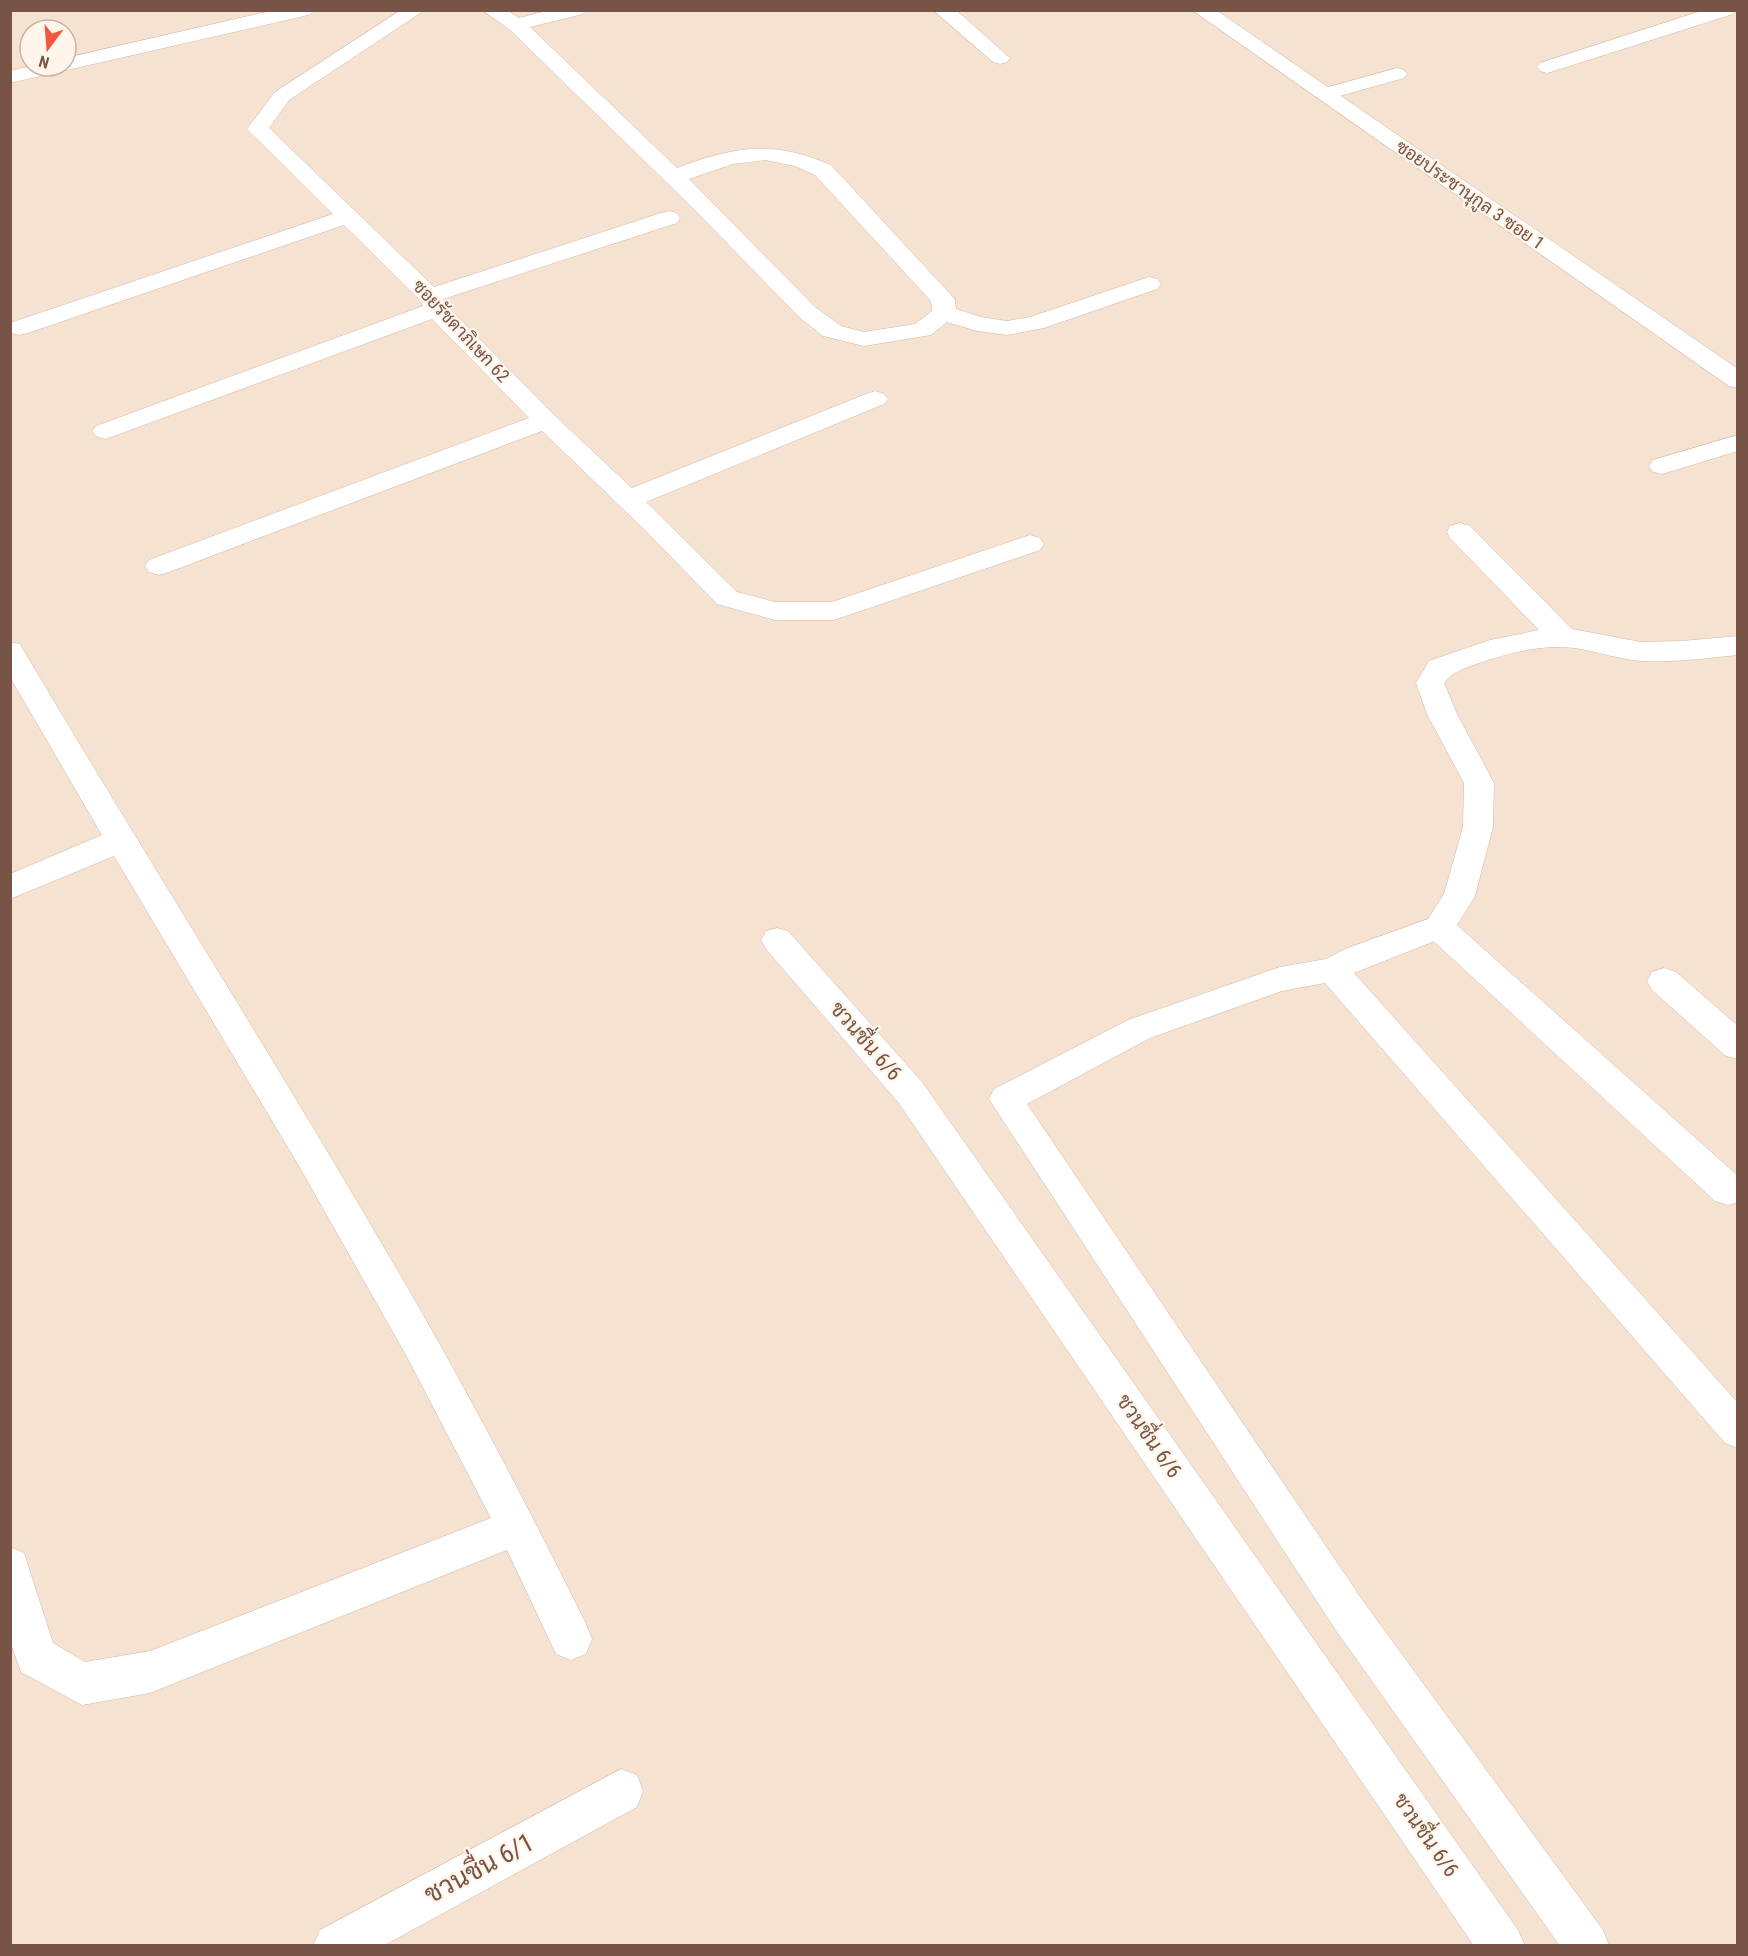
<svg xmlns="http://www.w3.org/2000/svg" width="1748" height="1956" viewBox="0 0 1748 1956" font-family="'Roboto Condensed',Sarabun,sans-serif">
	<rect width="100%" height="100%" fill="#fef1e2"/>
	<path fill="#f6e2d0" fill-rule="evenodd" d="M11,11H1737V1945H11ZM30,30H66V66H30Z"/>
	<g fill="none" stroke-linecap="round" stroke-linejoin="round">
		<defs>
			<g id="service">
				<path d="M1397,68L1404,70L1407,74L1404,78L1325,100L1318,98L1315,94L1318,90Z"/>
				<path d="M1439,915L1450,919L1454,927L1450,935L1354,973L1738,1403V1448L1725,1443L1325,983L1282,991L1150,1038L1027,1104L1363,1601L1603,1930L1609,1946H1560L1335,1629L989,1099L994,1089L1128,1020L1280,967L1326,959L1345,949Z"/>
			</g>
			<g id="minor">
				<path d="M275,10H314L311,14L304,16L10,83V71L31,66H66V58Z"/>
				<path d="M401,10H425L289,100L269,128L434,287L661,213L669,211L677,213L680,218L677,223L443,299L447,306L555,416L632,488L866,394L875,391L884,394L888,399L884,404L646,502L737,592L775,602H832L1030,535L1040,538L1044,544L1040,550L834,620H775L717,604L646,531L542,431L169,572L159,575L149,572L145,566L149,560L529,418L432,319L114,436L105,439L96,436L92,431L96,426L423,306L419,299L344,225L28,333L19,335L10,333V323L333,214L247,129L275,92Z"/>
				<path d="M482,10H507L519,18L550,10H586L583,14L530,27L677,168C734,146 774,140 831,165L951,295L955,300L956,309L981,317L1007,321L1030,317L1149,277L1157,279L1161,284L1157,289L1044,328L1007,335L977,331L947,322L931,335L864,346L823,336L799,317L695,210L509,29ZM765,160L795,166L815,175L931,301L932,311L915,324L864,332L841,326L815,307L689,179L733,164Z"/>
				<path d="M933,10H956L1010,58L1007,62L1000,64L993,62Z"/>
				<path d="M1192,10H1216L1738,369V388L1729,386Z"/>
				<path d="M1704,10H1736L1733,14L1554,71L1547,73L1540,71L1537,67L1540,63Z"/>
				<path d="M1738,435V451L1662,474L1653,472L1649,466L1653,460Z"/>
				<path d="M1460,523L1470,526L1572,629L1641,642L1682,641L1738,636V655C1706,658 1673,663 1641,661C1618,659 1596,651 1574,648C1542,644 1509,653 1479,663C1466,668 1452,671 1444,683L1457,714L1494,783L1493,827L1475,896L1457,925L1738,1176V1202L1728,1205L1715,1201L1428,936L1423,927L1444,894L1463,827L1464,783L1427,714L1416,683L1429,661L1490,640L1539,630L1450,538L1447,532L1450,526Z"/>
				<path d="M10,642L20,644L24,651C158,878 301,1100 431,1329C486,1426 537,1525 586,1624L592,1639L586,1654L571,1660L556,1654L507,1550L150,1693L82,1705L21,1672L10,1641V1547L24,1553L53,1643L85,1662L150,1651L491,1518L406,1355L299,1166L114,856L10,899V874L102,835L10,677Z"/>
				<path d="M777,928L788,931L922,1082L1518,1930L1525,1946H1474L898,1102L766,949L761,940L766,931Z"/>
				<path d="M1664,968L1676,972L1738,1026V1059L1726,1056L1652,990L1647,981L1652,972Z"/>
				<path d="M621,1769L637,1775L643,1791L637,1807L383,1946H313L320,1930Z"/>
			</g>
		</defs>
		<use href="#service" stroke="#d2b9aa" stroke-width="1"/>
		<use href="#minor" stroke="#d2b9aa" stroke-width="1"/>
		<use href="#service" fill="#fff" fill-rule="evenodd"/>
		<use href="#minor" fill="#fff" fill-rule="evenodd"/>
	</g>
	<g text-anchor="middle" stroke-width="4.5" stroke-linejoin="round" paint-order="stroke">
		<g font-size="18" fill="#775446" stroke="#fff5ea">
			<text transform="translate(1470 195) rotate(35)" y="6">ซอยประชานุกูล 3 ซอย 1</text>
			<text transform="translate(461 331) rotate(47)" y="6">ซอยรัชดาภิเษก 62</text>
		</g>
		<g font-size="21" fill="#775446" stroke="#fff5ea">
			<text transform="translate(866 1041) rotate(49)" y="7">ชวนชื่น 6/6</text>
			<text transform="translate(1149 1436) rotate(55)" y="7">ชวนชื่น 6/6</text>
			<text transform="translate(1426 1835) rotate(55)" y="7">ชวนชื่น 6/6</text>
		</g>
		<g font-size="26" fill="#775446" stroke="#fff5ea">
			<text transform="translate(479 1868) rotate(-28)" y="9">ชวนชื่น 6/1</text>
		</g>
	</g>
	<rect width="1748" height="1956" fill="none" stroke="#775446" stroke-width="24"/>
	<g transform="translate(48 48) rotate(196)"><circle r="28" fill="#fff5ea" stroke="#c9b5a8" stroke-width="1.5"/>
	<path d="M0-4.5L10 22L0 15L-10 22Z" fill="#f1573e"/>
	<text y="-9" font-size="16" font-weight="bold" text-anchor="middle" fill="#775446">N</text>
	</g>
</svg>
